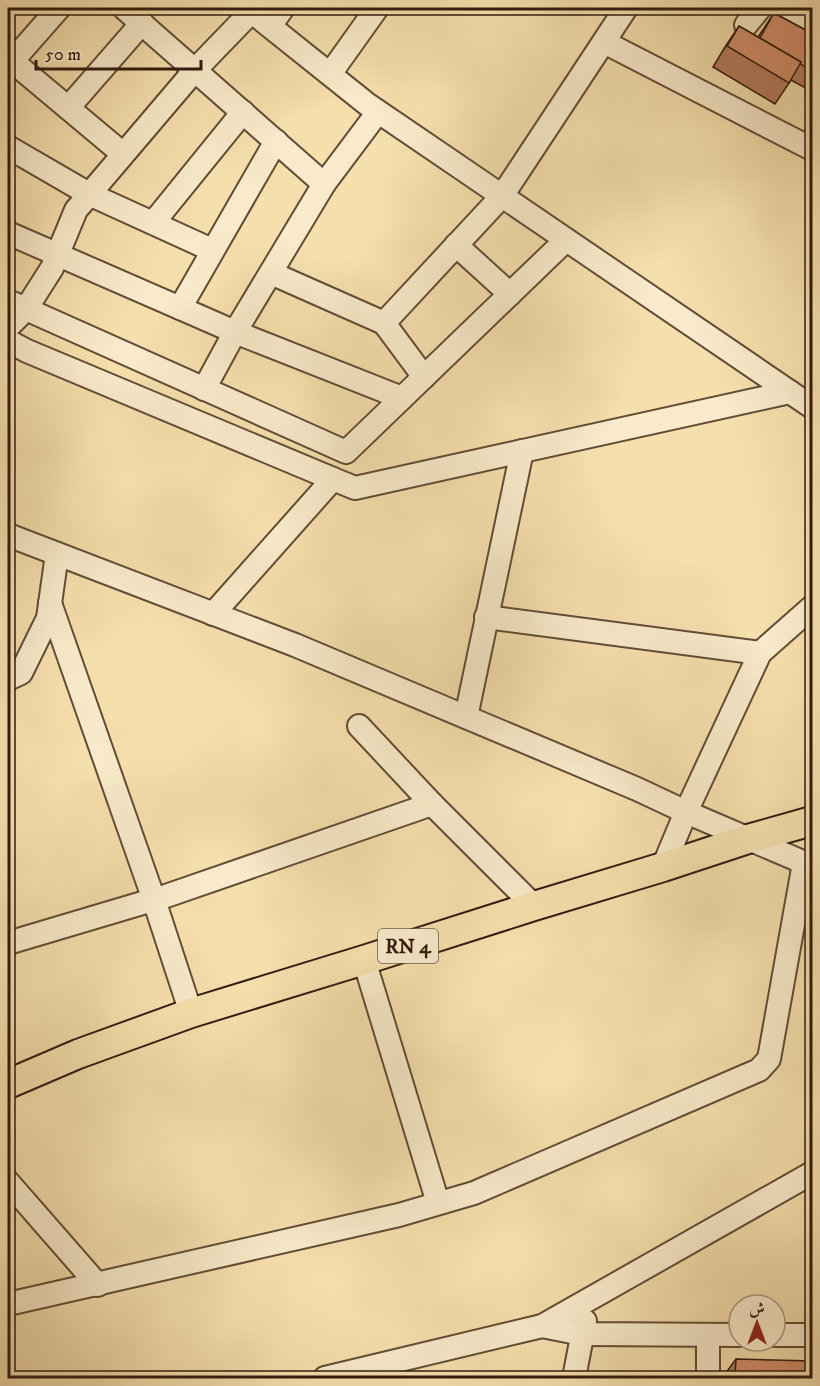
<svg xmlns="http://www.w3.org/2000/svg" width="820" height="1386" viewBox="0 0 820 1386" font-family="'IM FELL DW Pica',Amiri,serif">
	<rect width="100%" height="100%" fill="#f5dfad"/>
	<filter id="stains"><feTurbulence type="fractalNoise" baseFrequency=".00333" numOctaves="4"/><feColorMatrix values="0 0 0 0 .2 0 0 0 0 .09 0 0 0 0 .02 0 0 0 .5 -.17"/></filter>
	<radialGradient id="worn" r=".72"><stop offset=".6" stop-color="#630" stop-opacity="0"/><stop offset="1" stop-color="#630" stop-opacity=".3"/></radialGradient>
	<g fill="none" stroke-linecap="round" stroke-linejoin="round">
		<defs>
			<g id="minor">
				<path d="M124,8L324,184"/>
				<path d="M247,8L367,104L812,407"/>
				<path d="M788,8L812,21"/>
				<path d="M746,25L760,8"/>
				<path d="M270,26L283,8"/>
				<path d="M604,42L812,149"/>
				<path d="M12,61L123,154"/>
				<path d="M8,66L59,8"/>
				<path d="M330,74L377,8"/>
				<path d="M68,108L142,23"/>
				<path d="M8,147L89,194L212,250"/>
				<path d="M153,223L243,112"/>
				<path d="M8,233L235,332L402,398"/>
				<path d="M456,245L510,294"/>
				<path d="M271,273L384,323L502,196L626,8"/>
				<path d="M8,301L346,452L566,240"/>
				<path d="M180,308L276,141"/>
				<path d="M384,323L424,377"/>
				<path d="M8,327L26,309L52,268L76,210L195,70L252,11"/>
				<path d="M8,341L27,351L333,479"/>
				<path d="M204,389L235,332L324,184L378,112"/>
				<path d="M8,535L295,645L637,789L686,812L812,866"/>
				<path d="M50,603L154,900L191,1013"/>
				<path d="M213,614L333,479L355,488L790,392"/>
				<path d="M486,617L760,653"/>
				<path d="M8,679L21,673L48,618L57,554"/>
				<path d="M466,717L522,451"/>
				<path d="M359,726L432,804L534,906"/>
				<path d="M663,867L686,812L760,653L812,607"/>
				<path d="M8,943L166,896L432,804"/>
				<path d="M364,960L438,1203"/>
				<path d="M8,1182L98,1285"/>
				<path d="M8,1304L399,1215L474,1193L759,1070L769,1059L804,863"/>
				<path d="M542,1326L582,1334L739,1335"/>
				<path d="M775,1335H812"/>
				<path d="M325,1378L542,1326L812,1173"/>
				<path d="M574,1378L585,1321"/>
				<path d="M708,1378V1335"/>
			</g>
			<path id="major" d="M8,1084L78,1054L191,1013L364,960L534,906L663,867L748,839L812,821"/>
		</defs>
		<use href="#minor" stroke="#624c36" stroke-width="26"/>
		<use href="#major" stroke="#311b0f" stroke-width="32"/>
		<use href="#minor" stroke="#f8eaca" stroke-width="22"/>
		<use href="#major" stroke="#f5dfad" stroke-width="28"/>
	</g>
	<g fill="#b47b5c" stroke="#311b0f" stroke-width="1.5">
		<path d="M774,13L813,34V92L791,80L775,104L713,67L725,47L739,26L758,37Z"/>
		<path d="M736,1359L813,1378H722Z"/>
	</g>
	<g fill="#d18f6b" stroke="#311b0f" stroke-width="1.5">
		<path d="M774,13L813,34V71L800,64L801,62L760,38Z"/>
		<path d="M739,26L801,62L789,83L727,46Z"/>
		<path d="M736,1359L813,1361V1378H735Z"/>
	</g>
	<g text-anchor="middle" stroke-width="6" stroke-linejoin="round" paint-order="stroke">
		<rect fill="#f8eaca" stroke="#6d5947" stroke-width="1.5" x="378" y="929" width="60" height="34" rx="4.5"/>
		<g font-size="20" font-weight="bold" fill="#311b0f">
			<text x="408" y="953">RN 4</text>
		</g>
	</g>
	<rect width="820" height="1386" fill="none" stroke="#f5dfad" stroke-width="30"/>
	<rect x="9" y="9" width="802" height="1368" fill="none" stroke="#311b0f" stroke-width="3"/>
	<rect x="15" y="15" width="790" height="1356" fill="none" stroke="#311b0f" stroke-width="1.5"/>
	<g transform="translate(757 1323)"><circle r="28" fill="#f8eaca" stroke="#a8977f" stroke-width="1.5"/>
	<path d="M0-4.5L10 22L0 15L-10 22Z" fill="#8f2418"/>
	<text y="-9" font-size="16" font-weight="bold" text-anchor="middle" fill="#311b0f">ش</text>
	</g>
	<path d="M36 60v9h165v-9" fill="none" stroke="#311b0f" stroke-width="3"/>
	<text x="45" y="60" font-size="18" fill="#311b0f" stroke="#f8eaca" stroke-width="4.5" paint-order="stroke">50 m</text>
	<rect width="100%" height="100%" filter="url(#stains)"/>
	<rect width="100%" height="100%" fill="url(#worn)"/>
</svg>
